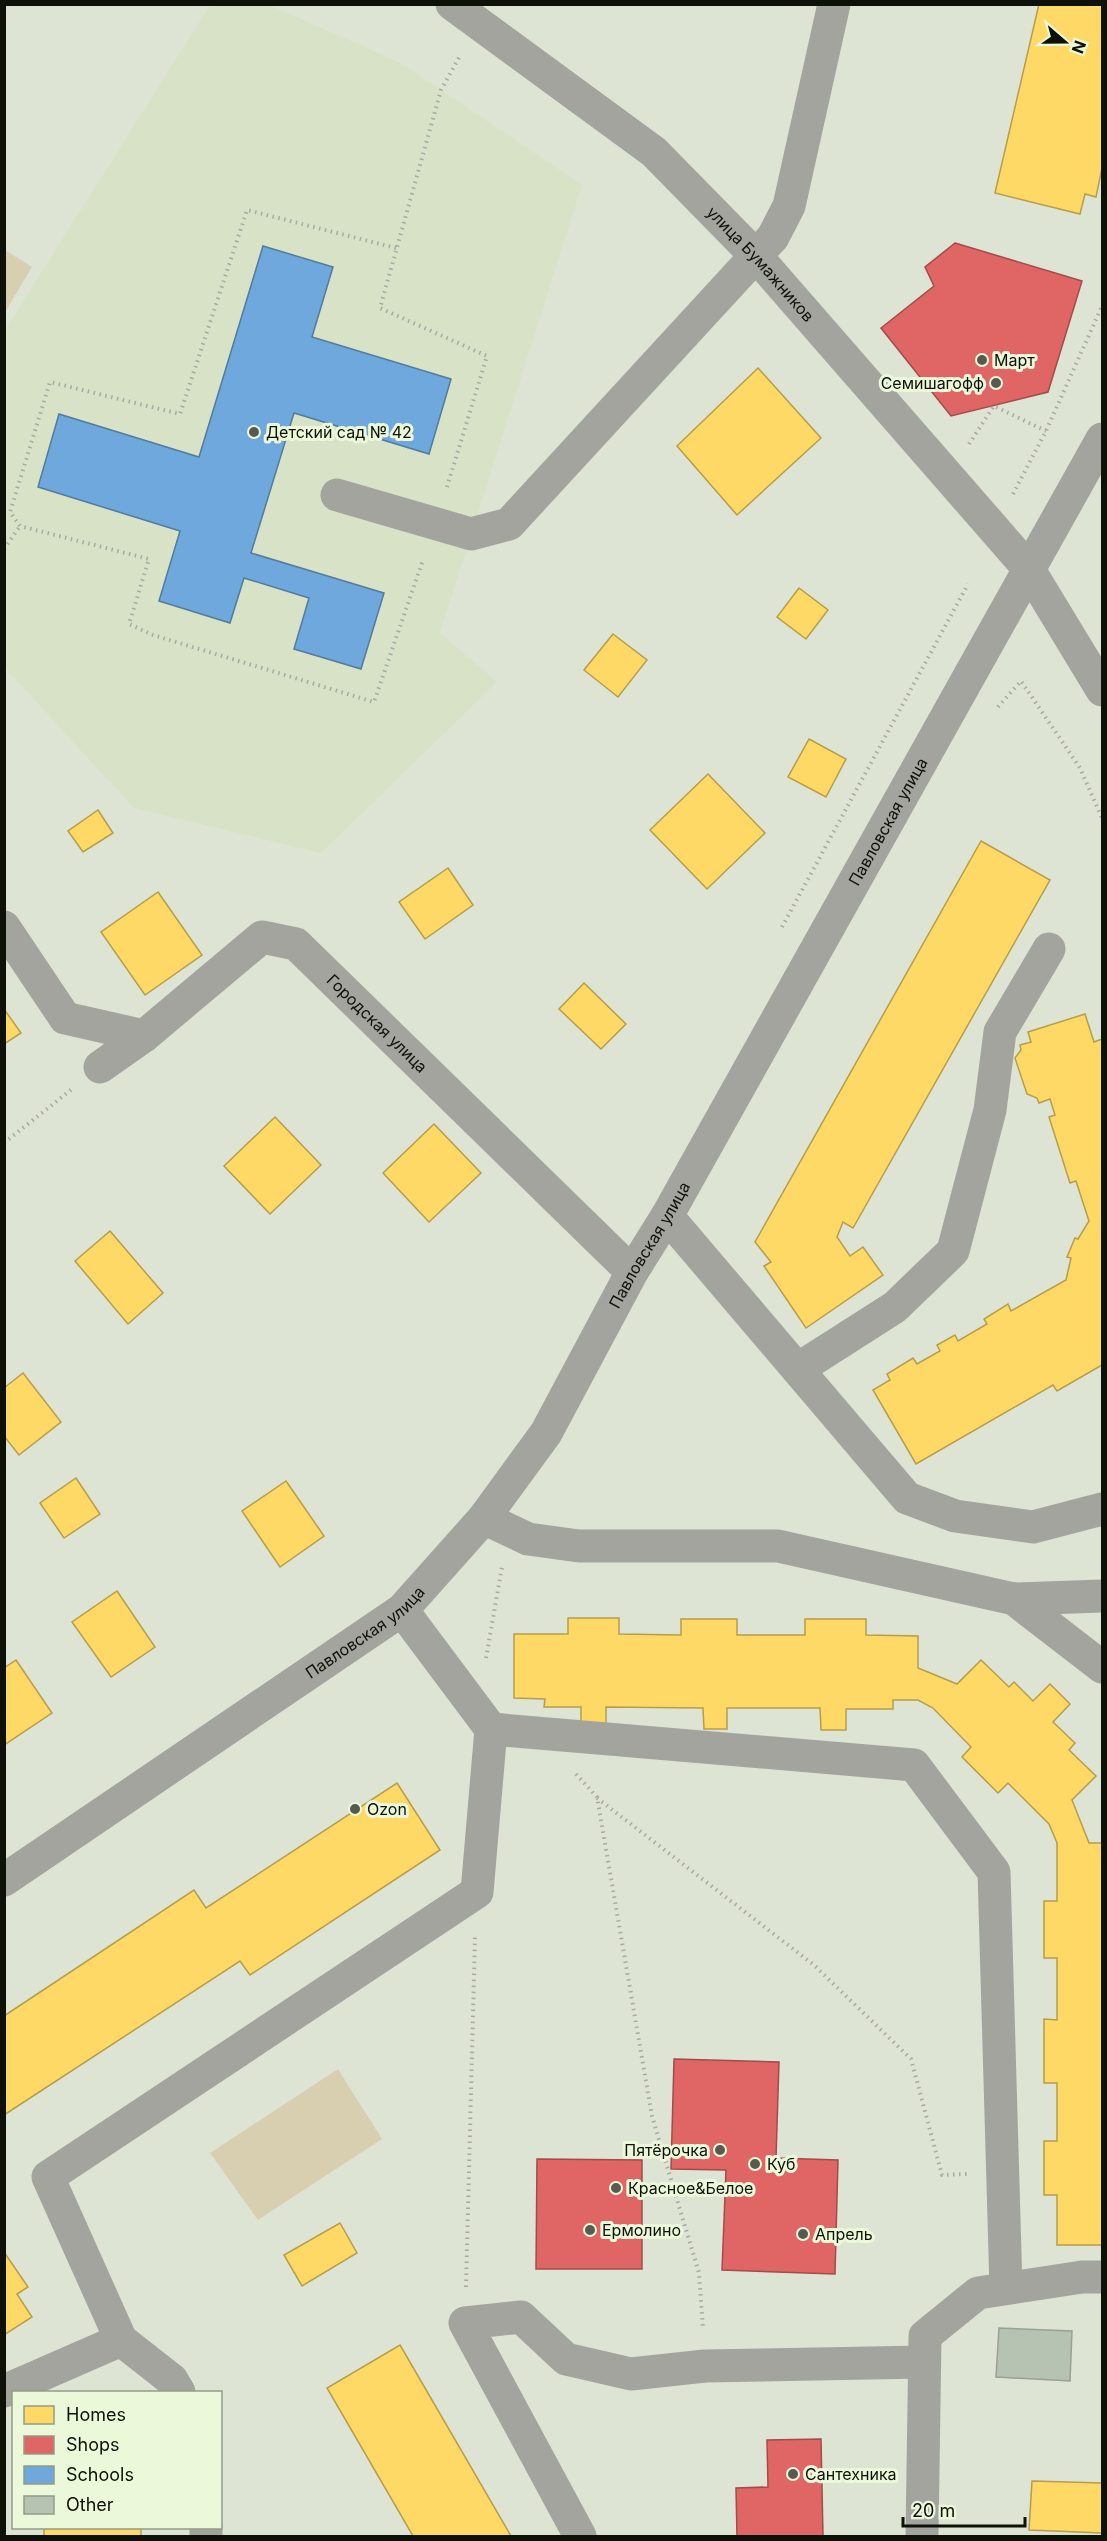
<svg xmlns="http://www.w3.org/2000/svg" width="1107" height="2541" viewBox="0 0 1107 2541" font-family="Inter,sans-serif">
	<rect width="100%" height="100%" fill="#dee4d4"/>
	<path fill="#d8e2c7" d="M210,5H269L401,63L582,185L440,633L497,682L321,853L134,808L5,668V330Z"/>
	<g fill="#d8cfb1">
		<path d="M5,250L32,267L5,312Z"/>
		<path d="M338,2069L382,2139L258,2220L210,2153Z"/>
	</g>
	<g fill="#ffd966" stroke="#b69d4a" stroke-width="1.5">
		<path d="M1039,4H1102V168L1096,197L1085,194L1080,214L995,193Z"/>
		<path d="M758,368L821,438L737,515L677,446Z"/>
		<path d="M799,588L828,610L806,639L777,617Z"/>
		<path d="M613,634L647,660L618,697L584,670Z"/>
		<path d="M809,739L846,759L826,797L788,777Z"/>
		<path d="M708,774L765,833L707,889L650,830Z"/>
		<path d="M98,810L113,833L83,852L68,831Z"/>
		<path d="M981,841L1050,880L853,1228L843,1222L837,1237L850,1256L863,1247L883,1275L806,1328L764,1266L771,1262L755,1242Z"/>
		<path d="M448,868L473,905L425,939L399,902Z"/>
		<path d="M158,892L202,955L145,995L101,932Z"/>
		<path d="M584,983L626,1024L601,1049L559,1009Z"/>
		<path d="M4,1009L21,1033L4,1044Z"/>
		<path d="M1085,1014L1094,1042L1102,1039V1365L1057,1391L1053,1385L916,1464L873,1390L890,1380L887,1374L913,1358L917,1364L940,1351L937,1345L955,1335L958,1341L987,1324L984,1319L1008,1304L1011,1311L1066,1280L1071,1258L1067,1257L1075,1238L1078,1239L1089,1221L1076,1181L1070,1183L1049,1117L1055,1115L1050,1099L1039,1103L1037,1098L1027,1094L1015,1058L1021,1050L1020,1045L1031,1042L1028,1032Z"/>
		<path d="M275,1117L321,1165L270,1214L224,1166Z"/>
		<path d="M434,1124L481,1173L429,1222L383,1173Z"/>
		<path d="M110,1231L163,1293L128,1324L75,1261Z"/>
		<path d="M23,1373L61,1422L19,1455L4,1436V1388Z"/>
		<path d="M76,1478L100,1514L64,1538L40,1503Z"/>
		<path d="M286,1481L324,1536L280,1567L242,1511Z"/>
		<path d="M117,1591L155,1647L111,1677L72,1622Z"/>
		<path d="M568,1618H619V1634L681,1635V1619H737V1635H805V1619H866V1635L918,1636V1668L957,1684L981,1660L1009,1687L1014,1682L1033,1701L1050,1684L1070,1704L1053,1722L1075,1743L1069,1750L1096,1776L1072,1800L1089,1843H1102V2245H1057V2195H1044V2141H1057V2083H1044V2019L1057,2020V1958H1044V1901H1057V1843L1049,1824L1008,1783L998,1793L962,1757L971,1747L933,1708L918,1700H893V1709H846V1730H821L820,1708H727V1729H704L703,1708L606,1707V1729L581,1728V1707H544L545,1699L514,1698V1634H568Z"/>
		<path d="M16,1660L52,1713L4,1745V1668Z"/>
		<path d="M397,1783L440,1850L250,1975L240,1961L4,2115V2016L194,1890L206,1908Z"/>
		<path d="M340,2223L357,2253L302,2286L284,2255Z"/>
		<path d="M4,2252L28,2287L17,2294L32,2317L4,2335Z"/>
		<path d="M400,2345L511,2536H413L327,2388Z"/>
		<path d="M1032,2481L1102,2483V2533L1029,2530Z"/>
		<rect x="44" y="2528" width="97" height="8"/>
	</g>
	<g fill="#e06666" stroke="#a14c4a" stroke-width="1.5">
		<path d="M955,243L1082,281L1048,392L951,416L881,328L934,286L925,267Z"/>
		<path d="M674,2059L779,2062L776,2158L838,2160L835,2274L722,2270L726,2170L671,2169Z"/>
		<path d="M537,2159L642,2160V2269H536Z"/>
		<path d="M821,2439L823,2536H737L736,2488L768,2487L767,2440Z"/>
	</g>
	<path fill="#6fa8dc" stroke="#527b9c" stroke-width="1.5" d="M263,246L333,267L312,337L451,379L429,454L294,413L251,553L384,593L361,669L294,649L309,598L244,578L230,623L159,601L180,531L38,487L59,414L199,457Z"/>
	<path fill="#b6c2b2" stroke="#9aa095" stroke-width="1.5" d="M999,2328L1072,2331L1070,2381L996,2377Z"/>
	<g fill="none" stroke-linecap="round" stroke-linejoin="round">
		<g stroke="#a8aaa2" stroke-width="4" stroke-dasharray="1.5 4.5" stroke-linecap="butt">
			<path d="M396,248L247,210L180,414L50,382L10,512L20,526L149,559L129,624L153,635L374,702L423,560"/>
			<path d="M969,444L994,406L1046,431"/>
			<path d="M447,487L487,356L380,308L441,90L460,56"/>
			<path d="M1013,494L1046,431L1102,306"/>
			<path d="M4,549L20,526"/>
			<path d="M998,707L1021,681L1080,768L1102,818"/>
			<path d="M782,927L968,584"/>
			<path d="M4,1143L72,1089"/>
			<path d="M486,1658L502,1567"/>
			<path d="M576,1774L597,1797L652,2116L699,2273L703,2329"/>
			<path d="M597,1798L814,1965L911,2059L942,2175L967,2174"/>
			<path d="M466,2287L475,1937"/>
		</g>
		<g stroke="#a3a49e" stroke-width="33">
			<path id="s1" d="M452,4L654,152L756,256L1028,568L1102,690"/>
			<path d="M337,495L471,534L509,524L773,237L789,206L834,4"/>
			<path d="M4,927L65,1018L144,1036"/>
			<path id="s2" d="M100,1067L144,1036L262,937L296,944L632,1272"/>
			<path d="M667,1216L907,1498L955,1516L1033,1527L1102,1509"/>
			<path d="M798,1369L895,1307L953,1251L990,1110L1000,1032L1049,949"/>
			<path d="M484,1518L528,1539L579,1546H778L1014,1599L1102,1667"/>
			<path d="M1014,1599L1102,1596"/>
			<path d="M491,1729L914,1765L994,1872L1006,2288"/>
			<path id="s3" d="M4,1880L402,1610L484,1518L546,1433L632,1272L667,1216L1102,439"/>
			<path d="M4,2391L121,2340"/>
			<path d="M179,2392L172,2380L121,2340L48,2177L477,1892L491,1729L402,1610"/>
			<path d="M206,2528V2536"/>
			<path d="M580,2536L465,2323L521,2317L566,2359L631,2374L705,2366L924,2362"/>
			<path d="M922,2536L925,2336L978,2293L1082,2277H1102"/>
		</g>
	</g>
	<g fill="#565b4f" stroke="#ecf8da" stroke-width="2">
		<circle cx="982" cy="360" r="6"/>
		<circle cx="996" cy="383" r="6"/>
		<circle cx="254" cy="432" r="6"/>
		<circle cx="355" cy="1809" r="6"/>
		<circle cx="720" cy="2150" r="6"/>
		<circle cx="755" cy="2164" r="6"/>
		<circle cx="616" cy="2188" r="6"/>
		<circle cx="590" cy="2230" r="6"/>
		<circle cx="803" cy="2234" r="6"/>
		<circle cx="793" cy="2474" r="6"/>
	</g>
	<g text-anchor="middle" stroke-width="6" stroke-linejoin="round" paint-order="stroke">
		<g font-size="16" fill="#0d1107" stroke="#ecf8da">
			<text dy="6" stroke="none"><textPath href="#s1" startOffset="405">улица Бумажников</textPath></text>
			<text dy="6" stroke="none"><textPath href="#s3" startOffset="1410">Павловская улица</textPath></text>
			<text dy="6" stroke="none"><textPath href="#s2" startOffset="356">Городская улица</textPath></text>
			<text dy="6" stroke="none"><textPath href="#s3" startOffset="924">Павловская улица</textPath></text>
			<text dy="6" stroke="none"><textPath href="#s3" startOffset="438">Павловская улица</textPath></text>
		</g>
		<g font-size="16" fill="#0d1107" stroke="#ecf8da" text-anchor="start">
			<text x="994" y="366">Март</text>
			<text x="984" y="389" text-anchor="end">Семишагофф</text>
			<text x="266" y="438">Детский сад № 42</text>
			<text x="367" y="1815">Ozon</text>
			<text x="708" y="2156" text-anchor="end">Пятёрочка</text>
			<text x="767" y="2170">Куб</text>
			<text x="628" y="2194">Красное&amp;Белое</text>
			<text x="602" y="2236">Ермолино</text>
			<text x="815" y="2240">Апрель</text>
			<text x="805" y="2480">Сантехника</text>
		</g>
	</g>
	<rect width="1107" height="2541" fill="none" stroke="#0d1107" stroke-width="12"/>
	<rect x="12" y="2391" width="210" height="138" fill="#ecf8da" stroke="#939c86" stroke-width="1.5"/>
	<rect x="24" y="2406" width="30" height="18" fill="#ffd966" stroke="#939c86" stroke-width="1.5"/>
	<text x="66" y="2421" font-size="18" fill="#0d1107">Homes</text>
	<rect x="24" y="2436" width="30" height="18" fill="#e06666" stroke="#939c86" stroke-width="1.5"/>
	<text x="66" y="2451" font-size="18" fill="#0d1107">Shops</text>
	<rect x="24" y="2466" width="30" height="18" fill="#6fa8dc" stroke="#939c86" stroke-width="1.5"/>
	<text x="66" y="2481" font-size="18" fill="#0d1107">Schools</text>
	<rect x="24" y="2496" width="30" height="18" fill="#b6c2b2" stroke="#939c86" stroke-width="1.5"/>
	<text x="66" y="2511" font-size="18" fill="#0d1107">Other</text>
	<g transform="translate(1065 42) rotate(110)" stroke="#ecf8da" stroke-width="4.5" paint-order="stroke">
	<path d="M0-4.5L10 22L0 15L-10 22Z" fill="#0d1107"/>
	<text y="-9" font-size="16" font-weight="bold" text-anchor="middle" fill="#0d1107">N</text>
	</g>
	<path d="M903 2517v9h122v-9" fill="none" stroke="#0d1107" stroke-width="3"/>
	<text x="912" y="2517" font-size="18" fill="#0d1107" stroke="#ecf8da" stroke-width="4.5" paint-order="stroke">20 m</text>
</svg>
